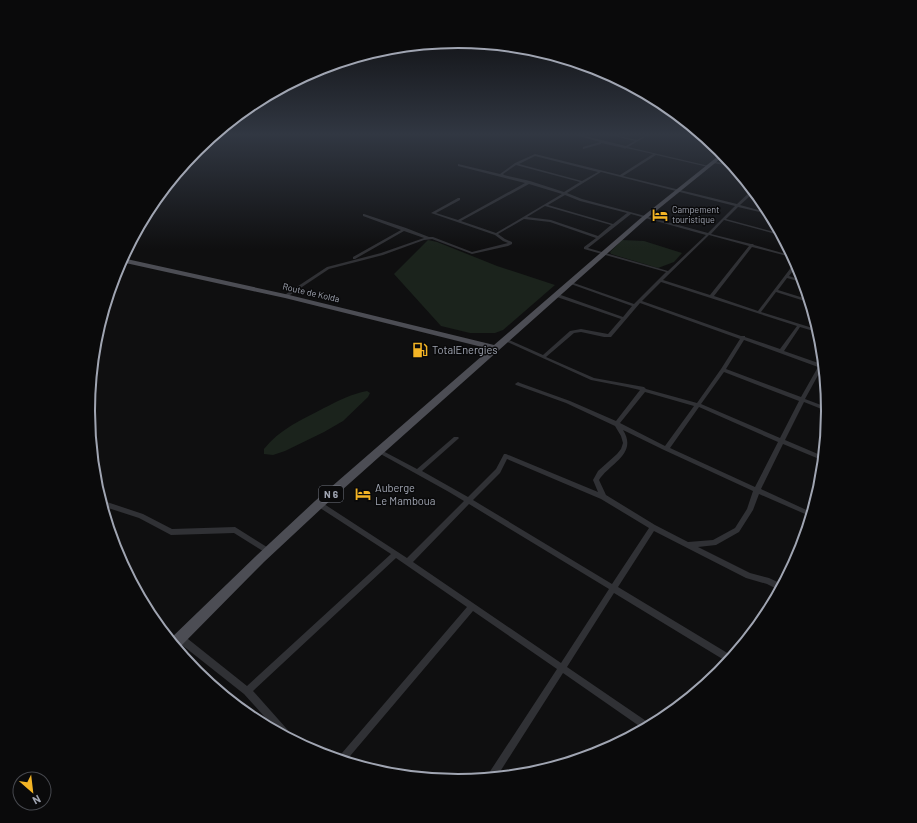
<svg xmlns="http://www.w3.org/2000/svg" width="917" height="823" viewBox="0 0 917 823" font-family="Barlow,sans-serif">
	<rect width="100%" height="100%" fill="#0f0f10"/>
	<g fill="#1b231c">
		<path d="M428,240L437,242L497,266L555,285L503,330L495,333H470L441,326L394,274Z"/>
		<path d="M622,240L644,241L682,253L674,262L658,268L611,254L610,252Z"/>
		<path d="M367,391L370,393L368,397L343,421L324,432L285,451L273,455L264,454V449C280,429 301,420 324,408C338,401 351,394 367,391Z"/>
	</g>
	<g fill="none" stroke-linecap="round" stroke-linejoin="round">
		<g fill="#303135" fill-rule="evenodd">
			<path d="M572,134H577L626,146L635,141L605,134H610L637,140L647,134H650L628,147L709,166L708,167L656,155L623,176L737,204L753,189L755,191L751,194L758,196L760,198L750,196L740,205L770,213L772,215L738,207L726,219L782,234L783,236L724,220L711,234L751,244H753L754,245L793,256L795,258L752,247L714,296L758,311L796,261L798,264L789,276L804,281L805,283L787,278L778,290L810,300L811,303L776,292L761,312L819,330L820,333L800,327L784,351L824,365L825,368H822L805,399L829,408V412L804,402L785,440L825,457L824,461L783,444L761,489L813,513L812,517L759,494L753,510L739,532L716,545L698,547L750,573L769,578L784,585L781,591L767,584L746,578L654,531L618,587L734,657L729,663L614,593L567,667L652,725V726L645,730L563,673L496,778L486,779L487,776L557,669L473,611L345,762L336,760L467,607L396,558L253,691L294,737L295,740V742L280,734L244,694L177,641L176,638L177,635L180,634L183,635L247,686L391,554L317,506L316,504L317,502L319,501L321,502L407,558L464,501L449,492L377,452L376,451L377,450H381L417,469L454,437H458L459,438L458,439L422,471L468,497L496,469L504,454H506L598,492L593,480L598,471L617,454L621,449L623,443L621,436L615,426L566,403L516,385L515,384L518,382L520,383L570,401L616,421L640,390L627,387L591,380L503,340L505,339H507L543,355L570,331L581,329L608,334L621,319L554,296V294H558L623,317L632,306L568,283L570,282H571L634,304L666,272L584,249V247L596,238L550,222L524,219L498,234L505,239L512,242V244L508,246L472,254L432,239L424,240L383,255L329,269L287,297H283V296L327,267L381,253L424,238L404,231L355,259H353V257L401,230L363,216V214H364L406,228L429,237H433L472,252L508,243L503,241L495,235L431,213L458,198H460V200L436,213L458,220L525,183L458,166V164L500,174L515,163L535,154L620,175L653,154L626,148L625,149L624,148L601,143V144L583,149V147L600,142ZM535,156L598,172L582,181L519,164ZM516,165L580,182L564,192L530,181L504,175L503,174ZM601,172L735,206L708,233L582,199L567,193ZM529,184L562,194L496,233L461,221ZM565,195L580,201L627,213L613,224L548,205ZM545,206L611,225L598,236L551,220L527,217ZM631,214L706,235L668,271L588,248ZM709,235L749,246L710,295L663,280ZM661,282L797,326L780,349L745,337V336H741L642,301ZM640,303L740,339L721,369L697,403L646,389L644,387L594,378L546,357L574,333L581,332L604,337H611ZM744,340L818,367L801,397L726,369ZM724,372L799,401L780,438L701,404ZM645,392L694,406L665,446L620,423ZM699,407L778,442L755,487L670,448ZM623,430L664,450L753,491L747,509L735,528L713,540L688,542L655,525L606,495L599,480C610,463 638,454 623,430ZM507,459L601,499L649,528L612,584L473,500L500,473ZM469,504L609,589L561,663L413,562Z"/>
			<path d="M712,161L733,165L735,167L713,163H712Z"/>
			<path d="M101,500L143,514L172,529L235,527L270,549L271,551L270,553L268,554L266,553L234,533L171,535L139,518L102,506L100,501Z"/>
		</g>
		<path fill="#4c4d54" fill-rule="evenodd" d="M722,153L725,155L646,219L323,507L264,562L177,650L169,640L256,556L315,501L490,349L285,298L121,262L122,258L285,294L494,345L642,217Z"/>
	</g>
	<linearGradient id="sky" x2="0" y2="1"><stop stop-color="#080809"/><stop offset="0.54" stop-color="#313742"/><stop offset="1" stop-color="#313742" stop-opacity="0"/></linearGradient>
	<rect width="917" height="249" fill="url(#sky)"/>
	<defs>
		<symbol id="hotel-bare" viewBox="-9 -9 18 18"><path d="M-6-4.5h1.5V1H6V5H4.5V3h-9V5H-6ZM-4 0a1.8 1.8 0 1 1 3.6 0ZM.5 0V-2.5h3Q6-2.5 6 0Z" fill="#f3b425" stroke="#0a0a0b" stroke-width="2.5" paint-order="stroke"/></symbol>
		<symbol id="fuel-bare" viewBox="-9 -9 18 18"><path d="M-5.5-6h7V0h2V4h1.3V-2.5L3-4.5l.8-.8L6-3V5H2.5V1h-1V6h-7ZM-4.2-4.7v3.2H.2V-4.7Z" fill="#f3b425" stroke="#0a0a0b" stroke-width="2.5" paint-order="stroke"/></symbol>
	</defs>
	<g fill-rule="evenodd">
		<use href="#hotel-bare" x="649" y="204" width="22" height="22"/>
		<use href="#fuel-bare" x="409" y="339" width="22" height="22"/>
		<use href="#hotel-bare" x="352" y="483" width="22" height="22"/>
	</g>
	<g text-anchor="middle" stroke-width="3" stroke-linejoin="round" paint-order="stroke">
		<g font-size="9" fill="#a0a5b2" stroke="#0a0a0b" text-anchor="start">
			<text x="672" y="213">Campement<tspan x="672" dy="10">touristique</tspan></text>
		</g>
		<g font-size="9" fill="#a0a5b2" stroke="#0a0a0b">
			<text transform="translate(311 293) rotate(13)" y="3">Route de Kolda</text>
		</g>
		<rect fill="#0a0a0b" stroke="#737680" stroke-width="1" x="319" y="486" width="24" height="16" rx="3"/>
		<g font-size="10" font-weight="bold" fill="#a0a5b2">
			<text x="331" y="498">N 6</text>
		</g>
		<g font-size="11" fill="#a0a5b2" stroke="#0a0a0b" text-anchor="start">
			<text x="432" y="354">TotalEnergies</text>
			<text x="375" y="492">Auberge<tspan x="375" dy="13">Le Mamboua</tspan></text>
		</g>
	</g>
	<path d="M0 0H917V823H0ZM95 411a363 363 0 1 1 726 0a363 363 0 1 1-726 0Z" fill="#0a0a0b" fill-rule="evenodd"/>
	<path fill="none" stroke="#a0a5b2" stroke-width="2" d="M95 411a363 363 0 1 1 726 0a363 363 0 1 1-726 0Z"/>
	<g transform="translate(32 791) rotate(152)"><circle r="19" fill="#0a0a0b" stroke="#46484e"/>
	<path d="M0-3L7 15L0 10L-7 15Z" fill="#f3b425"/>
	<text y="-6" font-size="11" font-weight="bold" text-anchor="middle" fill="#a0a5b2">N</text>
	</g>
</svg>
